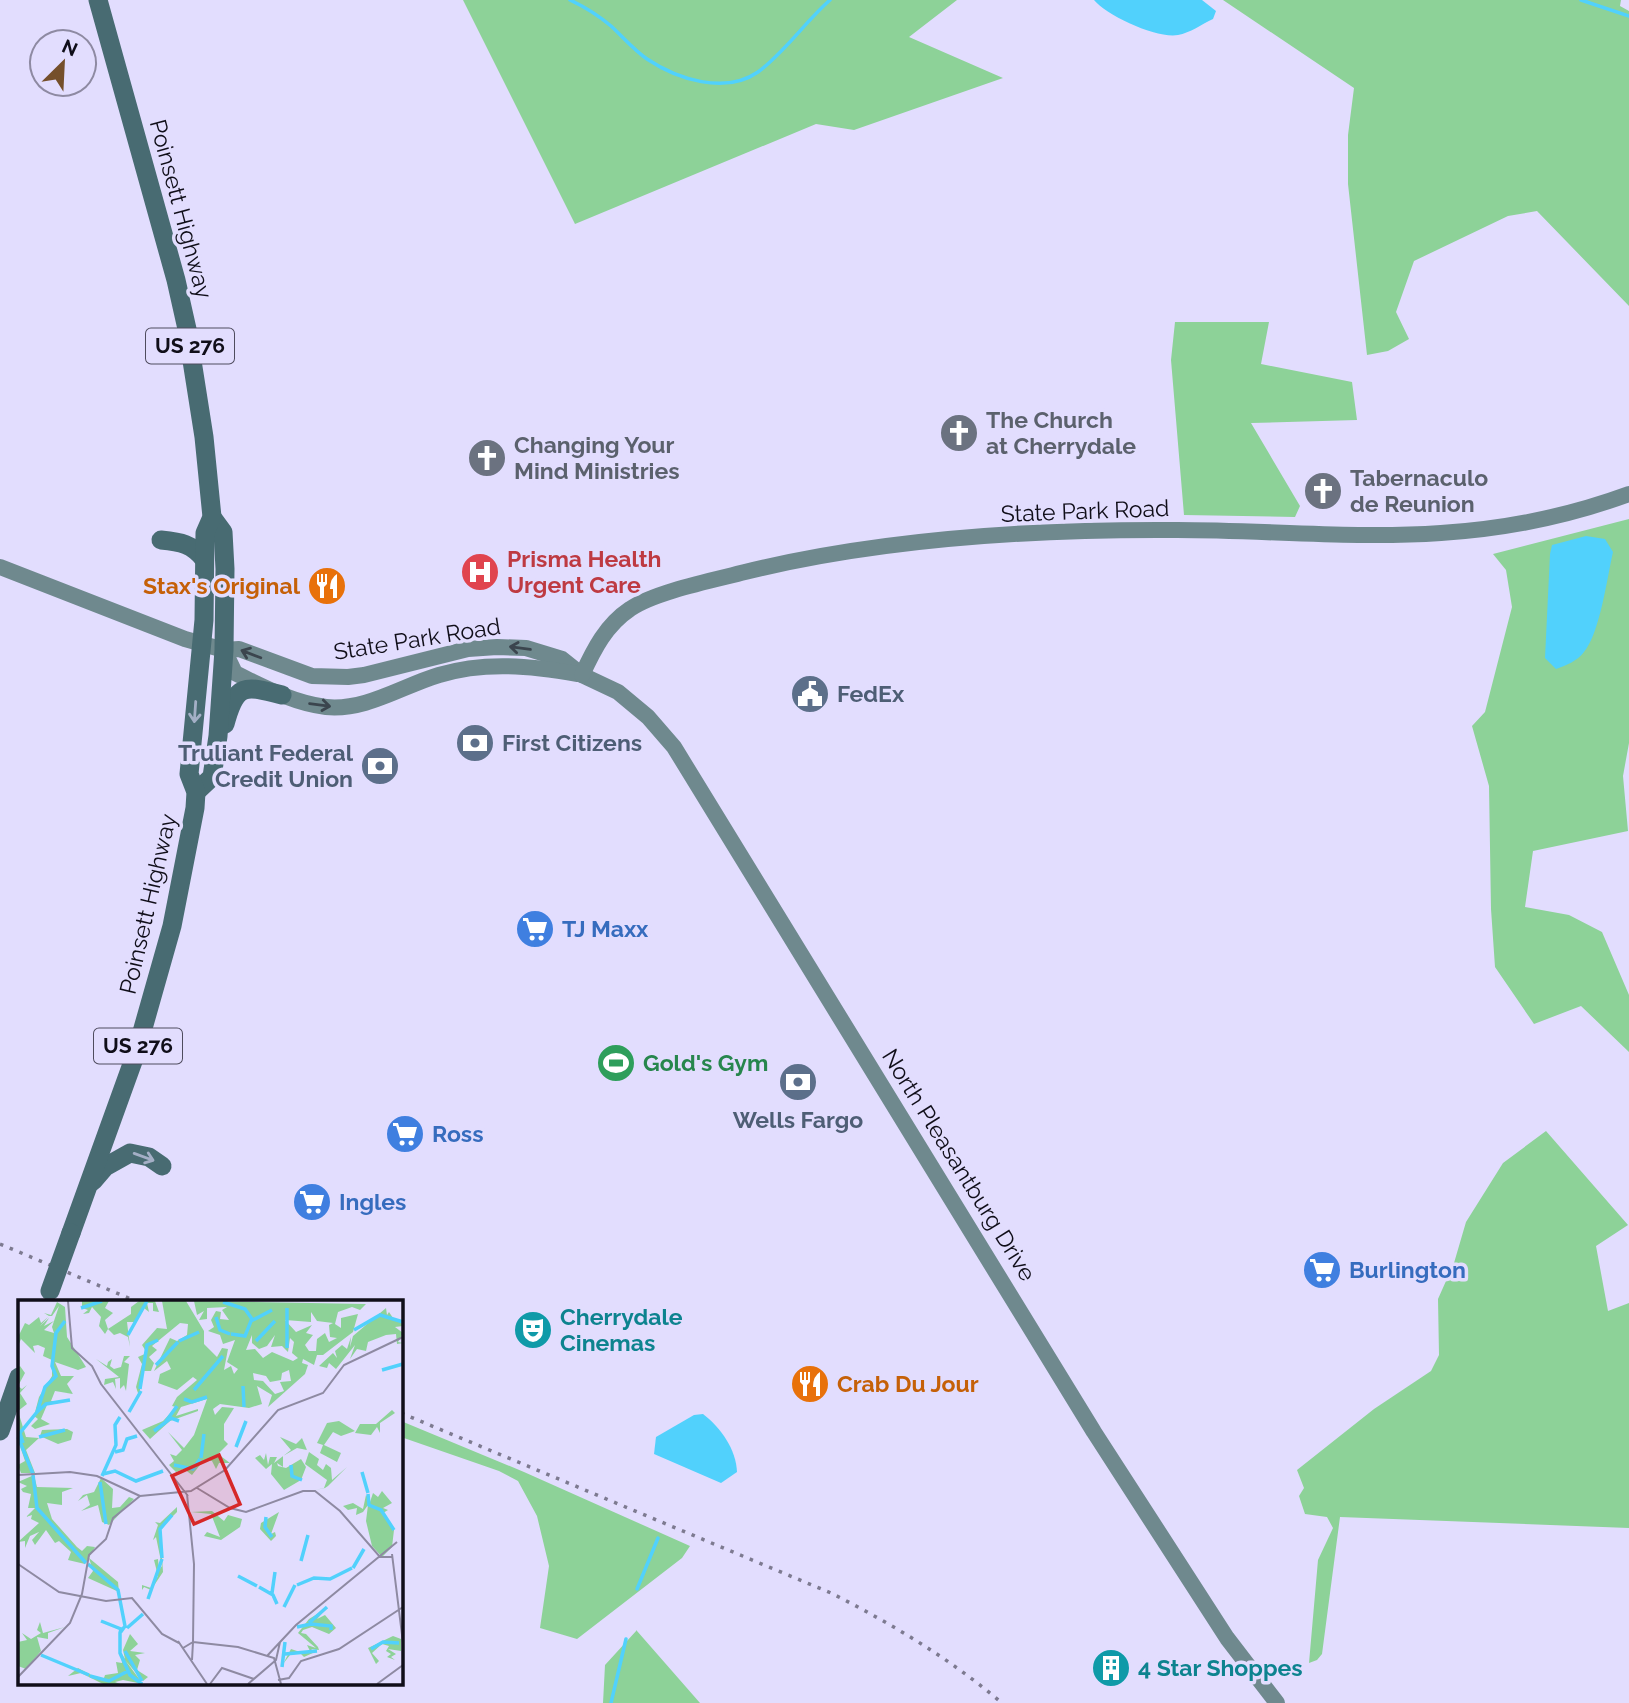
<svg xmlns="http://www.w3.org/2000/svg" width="1629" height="1703" viewBox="0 0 1629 1703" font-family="Raleway,sans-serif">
	<rect width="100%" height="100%" fill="#e2ddfe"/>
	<g fill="#8dd298">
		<path d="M463,0H957L909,37L1003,78L854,130L816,124L575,224Z"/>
		<path d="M1223,0H1621L1620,6L1629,11V306L1537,211L1508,216L1414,261L1396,312L1409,339L1388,351L1367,355L1348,184V135L1354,88Z"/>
		<path d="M1175,322H1269L1261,364L1352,382L1357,420L1251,423L1300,506L1295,517L1184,515L1171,360Z"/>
		<path d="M1629,519V743L1623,776L1628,831L1533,851L1525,907L1569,915L1602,932L1629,995V1052L1581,1006L1534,1024L1495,967L1491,909L1489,786L1472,726L1485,712L1512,607L1506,570L1493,554Z"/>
		<path d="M1546,1131L1628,1225L1596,1246L1608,1311L1629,1303V1528L1340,1517L1322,1654L1317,1660L1309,1663L1318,1560L1333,1528L1327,1517L1305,1514L1299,1496L1304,1488L1297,1470L1374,1409L1431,1371L1439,1355L1438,1299L1454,1263L1466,1222L1503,1163Z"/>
		<path d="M401,1421L524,1472L690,1546L682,1558L577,1639L540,1628L549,1566L537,1516L518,1481L499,1471L401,1437Z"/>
		<path d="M637,1630V1631L700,1703H603L605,1665Z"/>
	</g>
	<g fill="#51d1fc">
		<path d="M1094,0H1202L1216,11L1213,19C1202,24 1190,33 1178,35C1158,39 1107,16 1094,0Z"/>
		<path d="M1586,536L1605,539L1613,552C1607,578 1600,633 1584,652C1577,661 1567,665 1556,669L1545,658L1550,554L1552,545Z"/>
		<path d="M703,1414C721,1428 736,1449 737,1472L721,1483L654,1454L656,1437L694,1415Z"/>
	</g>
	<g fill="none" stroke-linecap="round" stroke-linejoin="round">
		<g stroke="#51d1fc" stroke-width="3.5">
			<path d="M570,0C585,7 599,16 611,26C623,37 634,50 647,59C677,79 725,95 758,72C785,52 805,22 830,0"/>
			<path d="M1581,0L1629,16"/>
			<path d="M637,1589L658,1538"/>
			<path d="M611,1703L626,1639"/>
		</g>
		<g stroke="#6f898e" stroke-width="16">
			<path d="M0,567L185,639L224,650L239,649L312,676L348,677L364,675L468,649L497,647L526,648L562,659L582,675L618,692L648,717L674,747L1094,1432L1227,1638L1277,1703"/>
			<path d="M224,650L235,673C264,687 293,703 326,707C366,711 402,686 439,675C485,661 532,666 578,674"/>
			<path d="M582,675C594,649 606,625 630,609C654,592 714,580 745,572C883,538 1034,529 1177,530C1265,530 1353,539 1441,533C1505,529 1569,516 1629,494"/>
		</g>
		<g stroke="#486b72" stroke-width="19">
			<path d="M161,540C181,542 192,544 204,559"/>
			<path d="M225,724C236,683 244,685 282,695"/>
			<path d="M196,792L212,777L218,736L224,650L225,569L223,532L212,517"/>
			<path d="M93,1181L105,1167L130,1153L149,1157L162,1166"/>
			<path d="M71,1233L136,1053L172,926L195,808L196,792L189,774L204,620L205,533L212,517L204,437L187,329L176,280L98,0"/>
			<path d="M0,1431L19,1377"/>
		</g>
		<g stroke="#7d7a90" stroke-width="3.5" stroke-dasharray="3.5 7" stroke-linecap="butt">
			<path d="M0,1244L138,1302"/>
			<path d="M401,1413L831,1593C892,1624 949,1658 1002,1703"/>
		</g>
		<path stroke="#486b72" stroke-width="19" d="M50,1291L71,1233"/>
	</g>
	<defs><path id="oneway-shaft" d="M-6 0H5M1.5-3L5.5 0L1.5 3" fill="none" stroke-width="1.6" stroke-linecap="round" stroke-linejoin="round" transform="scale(1.75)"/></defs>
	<g stroke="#3b454e">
		<use href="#oneway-shaft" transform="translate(520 648) rotate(-172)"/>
		<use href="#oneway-shaft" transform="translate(251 654) rotate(-159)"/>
		<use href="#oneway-shaft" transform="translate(320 705) rotate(7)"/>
	</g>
	<g stroke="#a4afc6">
		<use href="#oneway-shaft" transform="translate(195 712) rotate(94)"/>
		<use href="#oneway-shaft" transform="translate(144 1157) rotate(20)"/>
	</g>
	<defs>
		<symbol id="church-disc" viewBox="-11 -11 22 22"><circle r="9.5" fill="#6b7280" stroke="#e2ddfe"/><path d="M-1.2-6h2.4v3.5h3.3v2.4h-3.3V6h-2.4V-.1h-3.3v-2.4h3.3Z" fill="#fff"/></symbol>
		<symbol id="hospital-disc" viewBox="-11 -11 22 22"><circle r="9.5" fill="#e0444e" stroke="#e2ddfe"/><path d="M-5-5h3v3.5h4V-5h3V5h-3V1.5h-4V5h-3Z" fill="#fff"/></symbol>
		<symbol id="restaurant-disc" viewBox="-11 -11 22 22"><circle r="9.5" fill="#e8710a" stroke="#e2ddfe"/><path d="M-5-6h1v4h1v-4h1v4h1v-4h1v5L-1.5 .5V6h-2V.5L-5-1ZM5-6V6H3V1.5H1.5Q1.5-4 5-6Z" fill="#fff"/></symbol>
		<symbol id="civic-disc" viewBox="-11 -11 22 22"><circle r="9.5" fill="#5c6f8a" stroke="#e2ddfe"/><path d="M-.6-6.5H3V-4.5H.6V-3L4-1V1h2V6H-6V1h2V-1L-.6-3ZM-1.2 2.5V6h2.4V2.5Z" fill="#fff"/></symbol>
		<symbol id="bank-disc" viewBox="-11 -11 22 22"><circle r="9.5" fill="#5c6f8a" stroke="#e2ddfe"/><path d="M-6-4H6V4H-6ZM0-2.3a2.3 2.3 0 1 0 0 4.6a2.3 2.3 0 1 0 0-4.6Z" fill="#fff"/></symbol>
		<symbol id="supermarket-disc" viewBox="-11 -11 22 22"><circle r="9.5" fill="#3f7fe0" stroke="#e2ddfe"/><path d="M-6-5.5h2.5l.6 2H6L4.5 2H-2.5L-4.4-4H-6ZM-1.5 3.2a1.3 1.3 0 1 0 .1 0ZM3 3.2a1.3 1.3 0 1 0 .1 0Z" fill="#fff"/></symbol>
		<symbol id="stadium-disc" viewBox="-11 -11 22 22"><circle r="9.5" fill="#2e9e5b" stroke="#e2ddfe"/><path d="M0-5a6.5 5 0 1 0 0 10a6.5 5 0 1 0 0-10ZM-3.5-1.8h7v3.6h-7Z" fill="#fff"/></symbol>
		<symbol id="theatre-disc" viewBox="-11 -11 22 22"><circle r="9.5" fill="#0f9aa8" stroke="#e2ddfe"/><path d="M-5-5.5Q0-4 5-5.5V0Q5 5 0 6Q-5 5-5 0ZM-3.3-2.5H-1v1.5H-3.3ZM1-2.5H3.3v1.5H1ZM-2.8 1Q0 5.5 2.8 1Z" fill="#fff"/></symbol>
		<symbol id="building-disc" viewBox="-11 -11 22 22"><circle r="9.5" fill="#0f9aa8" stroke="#e2ddfe"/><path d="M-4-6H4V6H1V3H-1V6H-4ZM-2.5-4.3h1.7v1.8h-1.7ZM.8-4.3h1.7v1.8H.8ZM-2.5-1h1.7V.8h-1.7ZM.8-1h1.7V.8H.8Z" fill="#fff"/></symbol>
	</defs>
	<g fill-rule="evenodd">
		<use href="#church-disc" x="937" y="411" width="44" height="44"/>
		<use href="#church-disc" x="465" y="436" width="44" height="44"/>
		<use href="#church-disc" x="1301" y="469" width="44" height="44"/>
		<use href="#hospital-disc" x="458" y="550" width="44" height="44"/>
		<use href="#restaurant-disc" x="305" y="564" width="44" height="44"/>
		<use href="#civic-disc" x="788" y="672" width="44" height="44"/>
		<use href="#bank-disc" x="453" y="721" width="44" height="44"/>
		<use href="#bank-disc" x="358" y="744" width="44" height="44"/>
		<use href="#supermarket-disc" x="513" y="907" width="44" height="44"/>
		<use href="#stadium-disc" x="594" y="1041" width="44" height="44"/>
		<use href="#bank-disc" x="776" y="1060" width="44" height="44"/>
		<use href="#supermarket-disc" x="383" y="1112" width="44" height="44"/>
		<use href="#supermarket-disc" x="290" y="1180" width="44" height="44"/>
		<use href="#supermarket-disc" x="1300" y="1248" width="44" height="44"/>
		<use href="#theatre-disc" x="511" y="1308" width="44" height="44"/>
		<use href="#restaurant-disc" x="788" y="1362" width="44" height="44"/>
		<use href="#building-disc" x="1089" y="1646" width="44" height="44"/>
	</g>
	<g text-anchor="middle" stroke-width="7" stroke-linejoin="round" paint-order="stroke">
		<g fill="#e2ddfe" stroke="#4f4c5e" stroke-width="2">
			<rect x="146" y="328.5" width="88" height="35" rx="5"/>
			<rect x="94" y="1028.5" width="88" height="35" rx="5"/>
		</g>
		<g font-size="21" font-weight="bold" fill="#100e19">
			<text x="190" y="353">US 276</text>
			<text x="138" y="1053">US 276</text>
		</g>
		<g font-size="23" fill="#100e19" stroke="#e2ddfe">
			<text transform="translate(181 209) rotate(75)" y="8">Poinsett Highway</text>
			<text transform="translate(1085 511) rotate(-2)" y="8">State Park Road</text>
			<text transform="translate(417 639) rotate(-9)" y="8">State Park Road</text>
			<text transform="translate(148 904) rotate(-77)" y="8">Poinsett Highway</text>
			<text transform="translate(959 1165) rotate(58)" y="8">North Pleasantburg Drive</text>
		</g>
		<g font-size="23" font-weight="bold" fill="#5b616d" stroke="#e2ddfe" text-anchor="start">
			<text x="986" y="428">The Church<tspan x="986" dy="26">at Cherrydale</tspan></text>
			<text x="514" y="453">Changing Your<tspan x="514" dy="26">Mind Ministries</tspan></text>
			<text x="1350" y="486">Tabernaculo<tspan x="1350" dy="26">de Reunion</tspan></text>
		</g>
		<g font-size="23" font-weight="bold" fill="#be3a42" stroke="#e2ddfe" text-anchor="start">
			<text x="507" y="567">Prisma Health<tspan x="507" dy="26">Urgent Care</tspan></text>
		</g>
		<g font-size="23" font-weight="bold" fill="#c56008" stroke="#e2ddfe" text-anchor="end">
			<text x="300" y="594">Stax's Original</text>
			<text x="837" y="1392" text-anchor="start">Crab Du Jour</text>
		</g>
		<g font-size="23" font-weight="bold" fill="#4e5e75" stroke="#e2ddfe" text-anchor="start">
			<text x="837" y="702">FedEx</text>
			<text x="502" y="751">First Citizens</text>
			<text x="353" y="761" text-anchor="end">Truliant Federal<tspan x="353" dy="26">Credit Union</tspan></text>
			<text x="798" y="1128" text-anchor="middle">Wells Fargo</text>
		</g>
		<g font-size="23" font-weight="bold" fill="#366cbe" stroke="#e2ddfe" text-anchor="start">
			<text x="562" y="937">TJ Maxx</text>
			<text x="432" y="1142">Ross</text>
			<text x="339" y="1210">Ingles</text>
			<text x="1349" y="1278">Burlington</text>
		</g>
		<g font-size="23" font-weight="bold" fill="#27864d" stroke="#e2ddfe" text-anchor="start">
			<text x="643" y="1071">Gold's Gym</text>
		</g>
		<g font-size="23" font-weight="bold" fill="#0d838f" stroke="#e2ddfe" text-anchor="start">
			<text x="560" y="1325">Cherrydale<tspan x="560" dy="26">Cinemas</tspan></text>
			<text x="1138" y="1676">4 Star Shoppes</text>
		</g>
	</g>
	<g transform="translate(18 1300)">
		<rect width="385" height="385" fill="#e2ddfe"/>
		<path d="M64,1H91L87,8L95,13L87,20L90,29L113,14V7L121,1H137L141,12L135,11V3H129L131,12L126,8L118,22H109L112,47L110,37L102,33L96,35L90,29L87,34L81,26L83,17L74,7L71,13L65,14L70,10L64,8ZM144,1H168L186,31V44L199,57L204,48L210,49L206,70L213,66L216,74L220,69L209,62L217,40L205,44L202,35L190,31L196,27L193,20L198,11L203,12L202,19L211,20L204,10L209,7L189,8V19L181,20L186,11L179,15L176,1L348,4L342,10L334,7L320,12L317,24L323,28V18L340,14L335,32L305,55H299L296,65L285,59L284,63L290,65L287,74L250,107L254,95L239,86L244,104L231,108L202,104L195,109L197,115L204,107L216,108L206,124V140L210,144L200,154L212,163H201L198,169L194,161L186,160L174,175L166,169L158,172L151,165L156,161L152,154L158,156L164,150L150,132L166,148L176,135L189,99L163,107L158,116L180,109V111L152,121L132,139L124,130L145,121L158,107L154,106L159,97L179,80L175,77L159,90L140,83L142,74L153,69L149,61L136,71L152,38L159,41L169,35L170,24L162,23L134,46L139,50L131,57L136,63L133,71H125L121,96L118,87L124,64L120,57L129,53L124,45L139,28L149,29ZM293,12L299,21L315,23L311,25L312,37L319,38L311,42L307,33L299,39L298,51H291L287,45L295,35L288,33L294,25L278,32L267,20L293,22ZM234,35V43L241,49L249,46L257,35L253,47L264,46L270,52L272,38L276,42L274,53L280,58L275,61L254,52L245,58L237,49L228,50ZM271,70L273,81L262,82L266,91L257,94L245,81L236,80L235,73L248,76L252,82L263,80L264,73ZM39,2L47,7L49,37L68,67L60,70L37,62L43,76H56L49,84L55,94L37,91L33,101H51L29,105L23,119L32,124L17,129L13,126L20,119L16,116L21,97L34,76V60L25,56L27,48L20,45L15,46L17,53L3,39L0,46V37L7,23L11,25L21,17L23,23L30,17L22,26L31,18L26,26L36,21L26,30L36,33L34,27L41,6L34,16H31L26,13L33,15ZM368,8L369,15L371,12L377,21H385V26L377,27L385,33L380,42L385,43L379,44L378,34L368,35L350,42L348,51L339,49L332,59L337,45L318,69L311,63L309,68L301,66L315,53L319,58L317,51L324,45L329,49L333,37L332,47L335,36ZM106,56H112L106,62L111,64L108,91L106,85L102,89V78L97,79L98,89L95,82L86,85L87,79L101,77L78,59L89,66L90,62L94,59L92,66L96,69L103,67ZM2,66L7,73L0,86L4,89L9,85L2,93L9,104L0,111L8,137L21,138L8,150L17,173H3L0,165L7,161L0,140V68ZM374,110L377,113L362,123V133L359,127L353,135L337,133L342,124H358ZM321,121L337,131L323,136L315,132L306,145L323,153L319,162L302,153L305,145L299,143L309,123ZM49,129L55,132L53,140L40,144L22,136L24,130ZM262,137L278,144L284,138L289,150L279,148L265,156V167L259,163L260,166L268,168L283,159L288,167L283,180L266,190L253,174L254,164L248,169L237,158L242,155L246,160L248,153L250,165L252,157H259L256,163L273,150ZM291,152L301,159L299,165L305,170L308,164L313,168L314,180L329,167L310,186L307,188L297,190L306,188L309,180L287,164ZM16,175L19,187L55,188L44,192V205L29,203L34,219L59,247L64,251L69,246L77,247L67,264L50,260L53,252L41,241L37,243L28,230L17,245L14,240L21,232L12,236L7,248V241L0,242L21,223L13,219L14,215L8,217L17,208H10L13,194L5,192L3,189L9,186L0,182ZM83,178L95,189L94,208L102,207L111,197L116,199L91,225L84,222L80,205L63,211L72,205L69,195L60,201L65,195L76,192ZM364,191L374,203L365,208L370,210L365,213L376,230L374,247L364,257L354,246L348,221L350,205L345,212L338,215L339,208L330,210L325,206L335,203L345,209L348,195L352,202L355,193L360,197ZM159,207V212L142,229L145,272L133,290L126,287L124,290V285L133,288L140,276L136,260L140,259L141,270L144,266L138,237L135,240L140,225L137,222L142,223ZM194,211L206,221L210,215L224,219L222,227L203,240L186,236L189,232L202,237L193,214L173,212ZM261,212L253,234L257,232L258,236L253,241L242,229L243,223ZM71,258L100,282L101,292L70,278L75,271ZM309,308L299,319L307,315L318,328L311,334L294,327L285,330L283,333L288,334L300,347L301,350L293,349L297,352L286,357L282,353L272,355L265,364L273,349L285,353L292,351L289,345L298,348L280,333L291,319ZM22,322L25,333L47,327L30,333V339L19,337L23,351L8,369L0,366V342L9,340L4,333L13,339L23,333L19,330ZM112,334L120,344L112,351L127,353L117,355L122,360L119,370L130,377L125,381L107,360L125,384L105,380L97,382L102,384H85L63,373L50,376L60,368L85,381L87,375L100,373L98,362L104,363L103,353L107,359L105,350ZM375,336L383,339V351L370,349L378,354L373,357L377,360L369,357L373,354L368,351L371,346L364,344L354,353L361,361L358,364L350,348Z" fill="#8dd298" fill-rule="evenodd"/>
		<path fill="none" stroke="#51d1fc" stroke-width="3.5" d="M205,2L227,9L234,19M63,8L84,1M269,8V48M198,17L202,30L212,34M336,30L362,15L385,22M213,34L227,36L233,21L254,10M110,35L129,1M161,41L181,32M238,41L257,21M138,65L160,42M364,70L385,64M225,86L226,107M122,89L129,45L140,40M176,90L205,56M166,99L174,102L189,97M19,112L28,104L52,100M111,112L123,91M146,124L159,106M136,131L153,118L161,121M0,137L15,174M21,137L47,130M5,143L2,133L19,112L27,87L38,76L34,66L38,33L47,21M218,147L228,121M97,152L105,150L109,139L119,136M183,158L186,134M156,165L175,169L182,159M273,165L274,176L284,180M344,172L350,193M85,174L97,171L118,181L145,171M15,175L19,208L68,263M84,176L98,145L97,125L102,117M82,182L88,224M350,194L351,205L363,210L376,230M248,217L247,227L254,237M144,258L142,229L154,215M283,261L290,235M70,264L100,290L107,326L102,333V353L112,375L124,384M335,268L346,249M220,276L239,286M279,285L296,278L312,279L334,268M241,287L255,295L259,304M254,293L257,272M130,299L144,259M266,307L277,285M83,321L103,329L102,333M291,323L309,307M279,327L293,324L313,326V330M109,328L125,314M353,349L365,342L381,343M107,351L124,381M267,354L299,351M23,355L71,375M264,367L267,342M72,376L91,381L110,371"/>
		<path fill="none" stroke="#8e8aa2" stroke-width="2" d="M50,1L54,48L74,66L83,84L170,196M0,175L52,172L79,176L122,196M179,188L212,208L228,212L285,191H297L322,211L362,257H374M169,194L176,264L175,342M122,196L173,191L207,170L260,110L305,93L326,65L385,37M374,254L385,343M0,264L41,292L88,301L114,298L144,334L161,343M160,341L189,384M175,342L220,347L256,358L263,384M165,348L175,342L174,360M249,356L278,325L379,242M0,377L52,323L64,294L71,255L88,239L95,218L122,196M260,380L271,378L283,361L321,349L385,307M192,384L204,368L236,379M230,384L258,360L262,342M359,384L385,365"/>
		<path fill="#d62828" fill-opacity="0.15" stroke="#d62828" stroke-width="3.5" d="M201,155L222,204L176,224L154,176Z"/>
		<rect width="385" height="385" fill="none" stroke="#100e19" stroke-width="3.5"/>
	</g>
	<g transform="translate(63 63) rotate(24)"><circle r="33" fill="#e2ddfe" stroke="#8e8aa2" stroke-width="2"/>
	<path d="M0-5L12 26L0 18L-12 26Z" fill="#754f2b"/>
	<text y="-10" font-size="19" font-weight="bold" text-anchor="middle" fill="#100e19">N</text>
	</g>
</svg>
